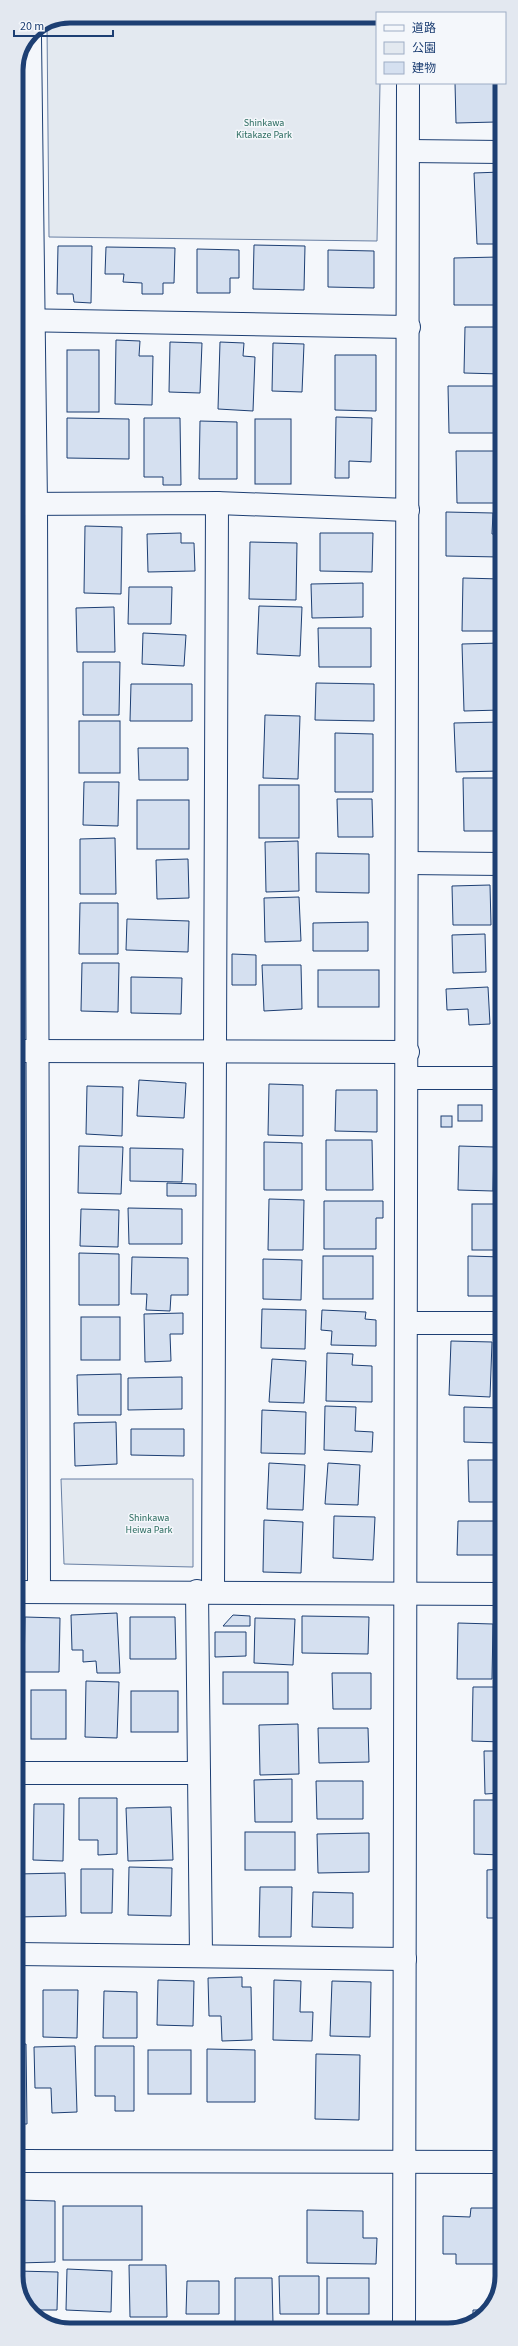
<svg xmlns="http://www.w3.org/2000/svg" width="518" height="2346" viewBox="0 0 518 2346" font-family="'Source Sans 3','Noto Sans JP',sans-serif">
	<rect width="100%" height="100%" fill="#f4f7fb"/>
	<g fill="#e3e9f0" stroke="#687fa3">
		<path d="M70,16H377V83H380L377,241L49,237L47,26Z"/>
		<path d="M61,1479H193V1567L64,1564Z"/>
	</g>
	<g fill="#d5e0f0" stroke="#1d3f73">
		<path d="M455,83H495L496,122L456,123Z"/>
		<path d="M501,172V244H477L474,173Z"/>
		<path d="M254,245L305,246L304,290L253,289Z"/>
		<path d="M58,246H92L91,303L74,302L73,294H57Z"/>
		<path d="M106,247L175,248L174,283H163V294H142V283L123,282L124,274H105Z"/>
		<path d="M197,249L239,250V278H230V293H197Z"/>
		<path d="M328,250L374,251V288L328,287Z"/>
		<path d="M498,257V305H454V258Z"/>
		<path d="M465,327H501V374L464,373Z"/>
		<path d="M116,340L140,341L139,356H153L152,405L115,404Z"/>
		<path d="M170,342L202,343L200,393L169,392Z"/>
		<path d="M220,342L244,343L243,356L255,357L253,411L218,409Z"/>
		<path d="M273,343L304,344L302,392L272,391Z"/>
		<rect x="67" y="350" width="32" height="62"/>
		<path d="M335,355H376V411L335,410Z"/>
		<path d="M448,386H501V433H449Z"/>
		<path d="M336,417L372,418L371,462L349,461V478H335Z"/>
		<path d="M67,418L129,419V459L67,458Z"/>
		<path d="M144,418H180L181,485H163V477H144Z"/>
		<rect x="255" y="419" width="36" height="65"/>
		<path d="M200,421L237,422V479H199Z"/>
		<path d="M456,451H501V503H457Z"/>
		<path d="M446,512L493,513L492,534H500V557L446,556Z"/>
		<path d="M85,526L122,527L121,594L84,593Z"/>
		<path d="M181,533V543H194L195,571L148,572L147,534Z"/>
		<path d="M320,533H373L372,572L320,571Z"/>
		<path d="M250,542L297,543L296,600L249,599Z"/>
		<path d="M463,578L501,579V631H462Z"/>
		<path d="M363,583V617L312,618L311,584Z"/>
		<path d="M129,587H172L171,624H128Z"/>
		<path d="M259,606L302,607L300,656L257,654Z"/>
		<path d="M114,607L115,652H77L76,608Z"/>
		<path d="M318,628H371V667H319Z"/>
		<path d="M143,633L186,635L184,666L142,664Z"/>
		<path d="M500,643L501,710L464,711L462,644Z"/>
		<path d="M83,662H120L119,715H83Z"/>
		<path d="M316,683L374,684V721L315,720Z"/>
		<path d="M131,684H192V721H130Z"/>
		<path d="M265,715L300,716L298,779L263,778Z"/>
		<rect x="79" y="721" width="41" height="52"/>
		<path d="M501,722V771L456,772L454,723Z"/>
		<path d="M335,733L373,734V792H335Z"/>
		<path d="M138,748H188V780H139Z"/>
		<path d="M463,778H501L500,831H464Z"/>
		<path d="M84,782H119L118,826L83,825Z"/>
		<rect x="259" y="785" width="40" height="53"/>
		<path d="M337,799H372L373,837H338Z"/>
		<rect x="137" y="800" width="52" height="49"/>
		<path d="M115,838L116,894H80V839Z"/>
		<path d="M298,841L299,891L266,892L265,842Z"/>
		<path d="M316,853L369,854V893L316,892Z"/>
		<path d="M188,859L189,898L157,899L156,860Z"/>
		<path d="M490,885L491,925H453L452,886Z"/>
		<path d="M299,897L301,941L265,942L264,898Z"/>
		<path d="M80,903H118V954H79Z"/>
		<path d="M127,919L189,921L188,952L126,950Z"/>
		<path d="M368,922V951H313V923Z"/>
		<path d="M485,934L486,972L453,973L452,935Z"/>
		<path d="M232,954L256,955V985H232Z"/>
		<path d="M82,963H119L118,1012L81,1011Z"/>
		<path d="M262,965H301L302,1009L264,1011Z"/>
		<rect x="318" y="970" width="61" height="37"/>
		<path d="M131,977L182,978L181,1014L131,1013Z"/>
		<path d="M488,987L490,1024L469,1025L468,1009L447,1010L446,989Z"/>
		<path d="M139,1080L186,1083L184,1118L137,1116Z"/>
		<path d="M269,1084L303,1085V1136L268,1135Z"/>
		<path d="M87,1086L123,1087L122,1136L86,1134Z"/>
		<path d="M336,1090H377V1132L335,1131Z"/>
		<rect x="458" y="1105" width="24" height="16"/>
		<rect x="441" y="1116" width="11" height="11"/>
		<path d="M326,1140H372L373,1190H326Z"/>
		<path d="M264,1142L302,1143V1190H264Z"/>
		<path d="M79,1146L123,1147L121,1194L78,1193Z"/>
		<path d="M459,1146L494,1147L493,1191L458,1190Z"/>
		<path d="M130,1148L183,1149L182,1182L130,1181Z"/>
		<path d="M167,1183L196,1184V1196H167Z"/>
		<path d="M269,1199L304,1200L303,1250H268Z"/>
		<path d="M324,1201H383V1218H376V1249H324Z"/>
		<rect x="472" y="1204" width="30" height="46"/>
		<path d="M128,1208L182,1209V1244H129Z"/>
		<path d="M81,1209L119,1210L118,1247L80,1246Z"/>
		<path d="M79,1253L119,1254V1305H79Z"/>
		<rect x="323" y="1256" width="50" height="43"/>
		<path d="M468,1256L502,1257V1296H468Z"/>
		<path d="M132,1257L188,1258V1295H171L170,1311L146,1310L147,1294H131Z"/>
		<path d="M263,1259L302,1260L301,1300L263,1299Z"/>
		<path d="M262,1309L306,1310L305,1349L261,1348Z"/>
		<path d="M322,1310L366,1312L365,1319L376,1320V1346L331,1345L332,1331L321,1330Z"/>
		<path d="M183,1313V1334H170L171,1361L145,1362L144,1314Z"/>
		<rect x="81" y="1317" width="39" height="43"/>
		<path d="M451,1341L492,1342L490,1397L449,1395Z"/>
		<path d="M327,1353L353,1354L352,1365L372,1366V1402L326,1401Z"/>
		<path d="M272,1359L306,1361L304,1403L269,1402Z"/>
		<path d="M121,1374V1415H78L77,1375Z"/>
		<path d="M182,1377V1409L128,1410V1378Z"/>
		<path d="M325,1406L356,1407L355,1431L373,1432L372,1452L324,1450Z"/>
		<path d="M464,1407L500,1408L499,1443L464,1442Z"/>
		<path d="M262,1410L306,1412L305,1454L261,1453Z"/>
		<path d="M116,1422L117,1464L75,1466L74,1423Z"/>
		<path d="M131,1429H184V1456L131,1455Z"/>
		<path d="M468,1460H502V1502H469Z"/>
		<path d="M269,1463L305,1465L303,1510L267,1509Z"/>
		<path d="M328,1463L360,1465L358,1505L325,1504Z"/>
		<path d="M334,1516L375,1517L373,1560L333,1558Z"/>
		<path d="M264,1520L303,1522L301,1573L263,1572Z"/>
		<path d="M458,1521H500V1555H457Z"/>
		<path d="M117,1613L120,1673H97L96,1661L83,1662V1650H72L71,1615Z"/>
		<path d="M233,1615L250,1616V1626H223Z"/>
		<path d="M302,1616L369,1617L368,1654L302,1653Z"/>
		<path d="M25,1617L60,1618L59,1672H24Z"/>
		<path d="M130,1617H175L176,1659H130Z"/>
		<path d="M255,1618L295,1619L293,1665L254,1663Z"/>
		<path d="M458,1623L493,1624L492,1679H457Z"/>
		<path d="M215,1632H246V1656L215,1657Z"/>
		<rect x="223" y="1672" width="65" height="32"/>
		<path d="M332,1673H371V1709H333Z"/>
		<path d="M86,1681L119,1682L117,1738L85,1737Z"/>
		<path d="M473,1687H502V1742L472,1741Z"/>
		<rect x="31" y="1690" width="35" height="49"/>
		<rect x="131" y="1691" width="47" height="41"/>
		<path d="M298,1724L299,1774L260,1775L259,1725Z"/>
		<path d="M318,1728H368L369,1762L319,1763Z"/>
		<path d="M484,1751H502V1793L485,1794Z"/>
		<path d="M292,1779V1822H255L254,1780Z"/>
		<path d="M316,1781H363V1819H317Z"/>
		<path d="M79,1798H117V1854L98,1855V1840H79Z"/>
		<path d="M474,1800H502V1855L474,1854Z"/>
		<path d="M34,1804H64L63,1861L33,1860Z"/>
		<path d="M171,1807L173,1860L128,1861L126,1808Z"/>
		<rect x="245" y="1832" width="50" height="38"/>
		<path d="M369,1833V1872L318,1873L317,1834Z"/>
		<path d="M129,1867L172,1868L171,1916L128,1915Z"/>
		<path d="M81,1869H113L112,1913H81Z"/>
		<path d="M502,1869V1918H487V1870Z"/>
		<path d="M65,1873L66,1916L17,1917V1874Z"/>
		<path d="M260,1887H292L291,1937H259Z"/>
		<path d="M313,1892L353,1893V1928L312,1927Z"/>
		<path d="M242,1977V1987H251L252,2040L222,2041L221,2016H209L208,1978Z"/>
		<path d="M158,1980L194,1981L193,2026L157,2025Z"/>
		<path d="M274,1980L301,1981L300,2012H313L312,2041L273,2040Z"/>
		<path d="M332,1981L371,1982L370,2037L330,2036Z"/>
		<path d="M43,1990H78L77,2038L43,2037Z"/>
		<path d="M104,1991L137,1992V2038H103Z"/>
		<path d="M17,1996H20L21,2038H17Z"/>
		<path d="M17,2044H26L27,2124H17Z"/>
		<path d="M75,2046L77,2112L52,2113L51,2088H35L34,2047Z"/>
		<path d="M95,2046H134V2111H115V2096H95Z"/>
		<path d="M207,2049L255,2050V2102H207Z"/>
		<rect x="148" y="2050" width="43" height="44"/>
		<path d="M316,2054L360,2055L359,2120L315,2119Z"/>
		<path d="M17,2200L55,2201V2262L18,2263Z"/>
		<rect x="63" y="2206" width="79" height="54"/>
		<path d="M471,2208H501L502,2264H456V2254H443V2216L470,2217Z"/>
		<path d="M307,2210L363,2211V2238H377L376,2264L307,2263Z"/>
		<path d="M129,2265H166L167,2317H130Z"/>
		<path d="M67,2269L112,2271L111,2312L66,2310Z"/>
		<path d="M17,2271L58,2272L57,2310H31L17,2286Z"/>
		<path d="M279,2276H319V2314H280Z"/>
		<path d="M235,2278H272L273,2324L235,2325Z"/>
		<rect x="327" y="2278" width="42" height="36"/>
		<path d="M187,2281H219V2314H186Z"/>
		<path d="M473,2310H489L473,2320Z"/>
	</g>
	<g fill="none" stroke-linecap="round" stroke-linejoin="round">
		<defs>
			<g id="street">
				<path d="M30,38L36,504L39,1592"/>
				<path d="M409,151L501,152"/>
				<path d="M16,320L409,327"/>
				<path d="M16,504L217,503L408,510"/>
				<path d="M408,863L501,864"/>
				<path d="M16,1051L408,1052"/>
				<path d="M408,1078H501"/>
				<path d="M407,1323H502"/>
				<path d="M197,1591L201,1955"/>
				<path d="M17,1592L502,1594"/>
				<path d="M213,1592L217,503"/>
				<path d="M17,1773H199"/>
				<path d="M17,1954L405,1959"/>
				<path d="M17,2161L502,2162"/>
				<path d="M404,2329L408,83"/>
			</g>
		</defs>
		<use href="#street" stroke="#1d3f73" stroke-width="24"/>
		<use href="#street" stroke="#f4f7fb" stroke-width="22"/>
	</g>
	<g text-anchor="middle" stroke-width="3" stroke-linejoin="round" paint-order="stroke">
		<g font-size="10" fill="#2c6c60" stroke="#f4f7fb">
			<text x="264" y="126">Shinkawa<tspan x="264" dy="12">Kitakaze Park</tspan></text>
			<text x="149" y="1521">Shinkawa<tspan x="149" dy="12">Heiwa Park</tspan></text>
		</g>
	</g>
	<path d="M0 0H518V2346H0ZM70 23H448A47 47 0 0 1 495 70V2276A47 47 0 0 1 448 2323H70A47 47 0 0 1 23 2276V70A47 47 0 0 1 70 23Z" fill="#e3e8f0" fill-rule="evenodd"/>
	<path fill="none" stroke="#1d3f73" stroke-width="5" d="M70 23H448A47 47 0 0 1 495 70V2276A47 47 0 0 1 448 2323H70A47 47 0 0 1 23 2276V70A47 47 0 0 1 70 23Z"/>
	<rect x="376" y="12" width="130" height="72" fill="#f4f7fb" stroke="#9eadc5"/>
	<rect x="384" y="25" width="20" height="6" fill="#f4f7fb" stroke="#9eadc5"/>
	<text x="412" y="32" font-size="12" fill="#1d3f73">道路</text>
	<rect x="384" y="42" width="20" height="12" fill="#e3e9f0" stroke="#9eadc5"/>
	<text x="412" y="52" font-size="12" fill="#1d3f73">公園</text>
	<rect x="384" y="62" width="20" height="12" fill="#d5e0f0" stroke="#9eadc5"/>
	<text x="412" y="72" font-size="12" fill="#1d3f73">建物</text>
	<path d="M14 30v6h99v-6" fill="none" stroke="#1d3f73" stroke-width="2"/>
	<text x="20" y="30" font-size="12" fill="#1d3f73" stroke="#f4f7fb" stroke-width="3" paint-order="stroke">20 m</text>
</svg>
